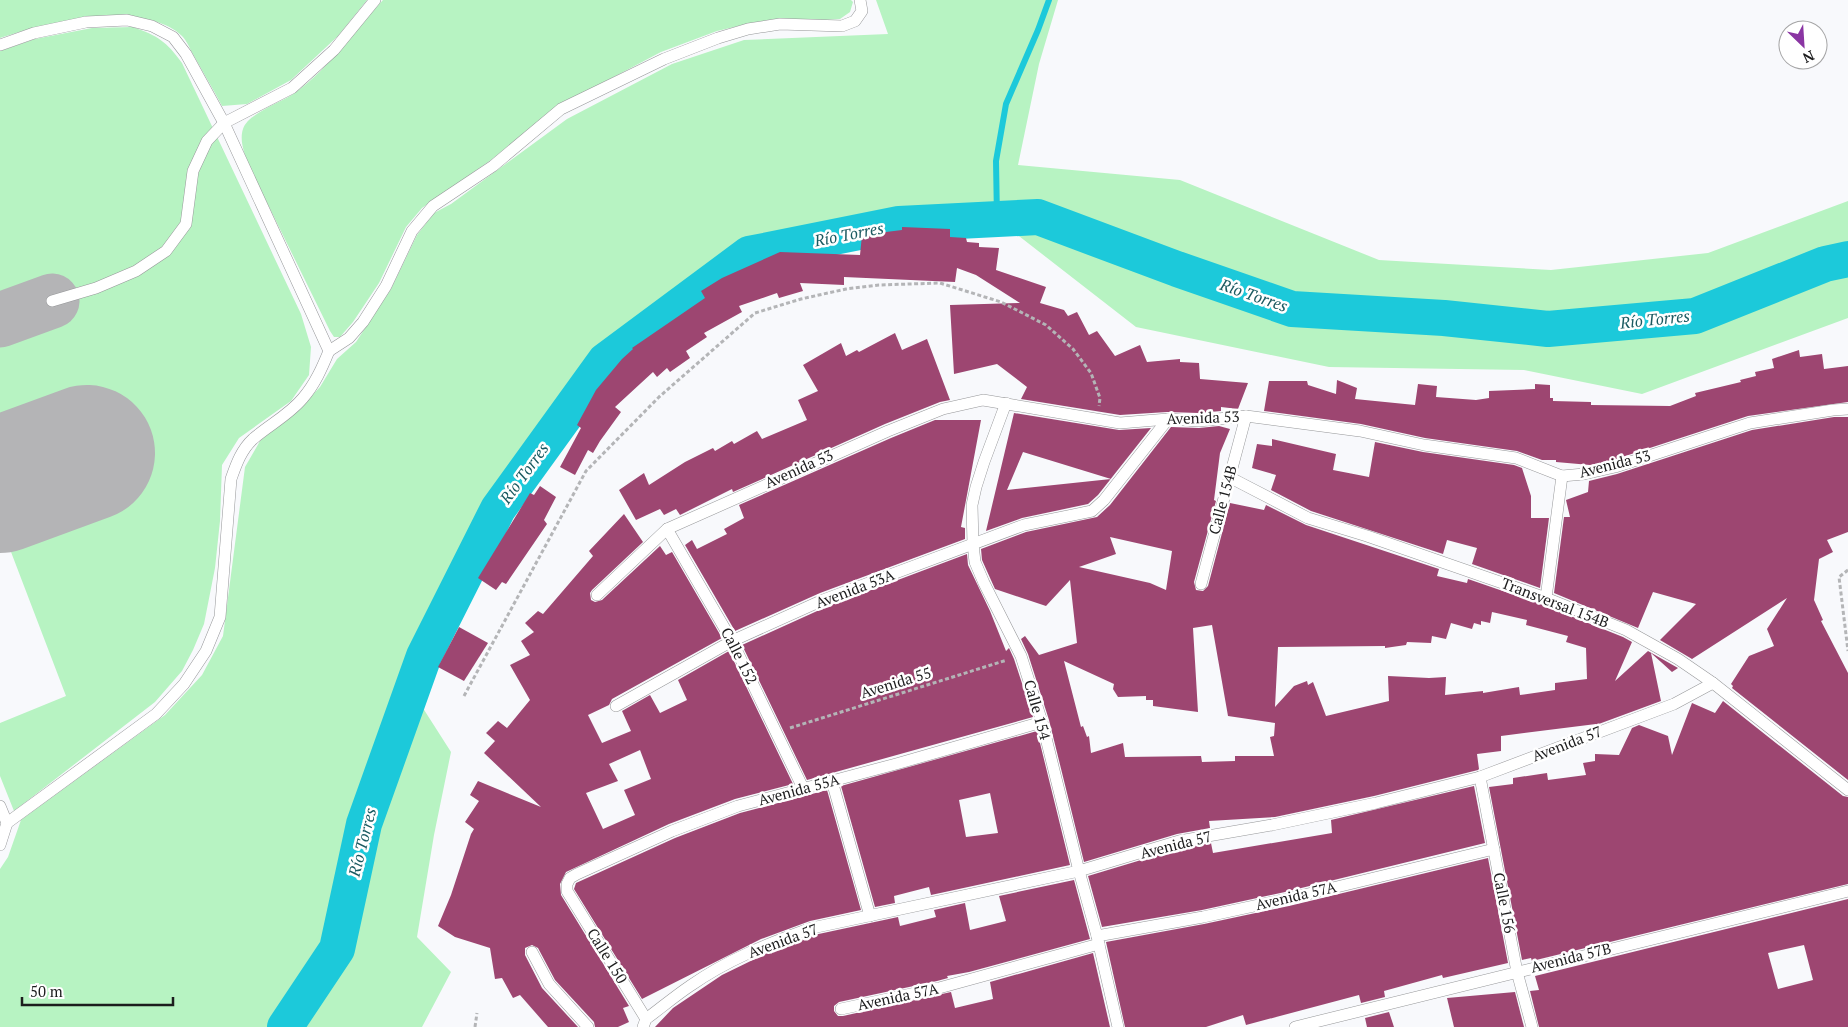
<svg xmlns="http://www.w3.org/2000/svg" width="1848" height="1027" viewBox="0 0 1848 1027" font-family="'PT Serif',serif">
	<rect width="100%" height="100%" fill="#f8f9fc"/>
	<g fill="#b7f3c2">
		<path d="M0,0H367L338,36L291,80L247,104L222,106C213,89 203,72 194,56C190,49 187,41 182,36C145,0 46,23 0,38Z"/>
		<path d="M383,0H851L853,2L850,12L840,19L747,24L717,31L661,52L555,108L491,160L422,208L406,227L379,283L353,322L340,337H334L330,331L249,166C245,155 239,141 243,129C248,113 283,102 296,92C330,67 355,31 383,0Z"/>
		<path d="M876,0H1058L1039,64L1018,165L1180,180L1379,260L1551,270L1708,253L1848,201V318L1642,394L1524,370L1329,367L1136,327L997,219L899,224L749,254L605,361L498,509L424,656L412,691L451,752L434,835L417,937L451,972L422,1027H0V869L8,857L21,820L165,715L202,675L223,636L245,467L260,441L303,405L320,387L337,359L356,342L391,289L417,235L434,213L451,204L567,119L672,64L744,40L888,34Z"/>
		<path d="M133,27C158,36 166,41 182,63L301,314L311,347L309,375L291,401L239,438L222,465L220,521L215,568L204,624L193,650L182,671L155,702L14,811L0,776V723L66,696L3,531L140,476L106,403L0,443V346L56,325L59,321L49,287L42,284L0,300V51L35,39L92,28Z"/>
	</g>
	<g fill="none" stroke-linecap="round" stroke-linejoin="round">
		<path stroke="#1cc9da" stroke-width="6" d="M997,219L996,161L1006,104L1038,30L1049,0"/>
		<path stroke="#1cc9da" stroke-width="36" d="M285,1027L337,949L364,824L424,656L498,509L605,361L749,254L899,224L1038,217L1177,269L1292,309L1444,318L1548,329L1695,316L1825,264L1848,259"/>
		<path stroke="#b4b4b6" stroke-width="55" d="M0,320L52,301"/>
		<path stroke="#b4b4b6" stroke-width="136" d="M0,485L87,453"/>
	</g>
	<g fill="#9d4671" fill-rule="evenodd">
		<path d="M902,227L950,229V237L966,238L967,242L979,243V247L999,248L996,270L1046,287L1040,303L1064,310L1068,316L1077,312L1089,335L1097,331L1115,356L1140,345L1147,362L1180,359V362L1199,363L1200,379L1248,383L1238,409L1221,407V411L1199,413L1167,412L1120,415L1021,399L1027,387L997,364L954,374L950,305L1020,303L976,275L957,268L955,282L844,277V285L800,283L803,291L779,298L777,293L739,306L742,312L704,333L707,337L686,351L690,358L670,372L667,368L657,377L653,372L615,407L621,412L600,441L593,453L588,450L575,475L560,467L581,428L577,425L596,390L622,359L633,349L632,348L705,298L701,291L722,278L780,252L860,255L862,235L902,230Z"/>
		<path d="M895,333L902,350L927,339L950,400L940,402L885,424L733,492L732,489L680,515L676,509L664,515L660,509L636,520L619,490L644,473L649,485L685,462L713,448L715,451L732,441L734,444L757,431L762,439L807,420L798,400L818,391L803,365L841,343L846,356L857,350L859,352Z"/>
		<path d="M1799,350L1800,357L1822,354L1824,369L1848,366V402L1748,416L1613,460L1590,465L1556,462V460H1542L1517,451L1425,438L1361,424L1264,411L1269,381H1307L1308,385L1336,394L1337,380L1357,388L1355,399L1415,405L1418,384L1437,386L1436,397L1476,400L1489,398V391L1535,389V384L1550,385V398H1553V401L1591,402V405L1670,406L1696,396L1695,393L1741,382L1740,380L1756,376L1755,372L1774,368L1772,359Z"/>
		<path d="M1014,413L1119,430L1151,428L1098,495L1088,504L1022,518L986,531ZM1023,452L1111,479L1007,490Z"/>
		<path d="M1834,417H1848V532L1827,540L1833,552L1819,559L1814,600L1823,620L1821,621L1848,673V780L1732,688L1733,686L1731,684L1749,656L1774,646L1767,629L1787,598L1692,659L1660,640L1696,604L1653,592L1638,628L1554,593L1564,517H1570L1566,500L1588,492L1589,481L1617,474L1752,430Z"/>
		<path d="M935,420H981L961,527L965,528V539L820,593L735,631L685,545L692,540L697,549L727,534L724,529L744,518L739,505L891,438Z"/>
		<path d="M1219,426L1230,429L1220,453L1214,500L1216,501L1194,582L1196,590L1203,591L1208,586L1230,503L1264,510L1266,505L1306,525L1439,569L1437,576L1467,583L1468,579L1543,605L1623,637L1632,642L1615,681L1648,651L1678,668L1672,672L1651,653L1661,701L1596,725V724L1501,736V751L1477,754L1479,769L1478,770L1374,796L1275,817L1209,821L1210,828L1177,834L1084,862L1049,720L1028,654L1021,639L1025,636L1039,655L1077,643L1070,580L1046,606L995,589L982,560L981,549L1026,532L1097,517L1110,505L1171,427L1199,428ZM1110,537L1172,551L1166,590L1150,583L1079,567L1116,554ZM1492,612L1527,620L1526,625L1568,636L1566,642L1586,648L1587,679L1555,683V690L1520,695L1519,687L1483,693V691L1445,695L1446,677L1429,678L1388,676L1389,701L1326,716L1313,682L1308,685L1307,681L1294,686L1275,707L1278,647L1385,646V648L1406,645L1407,642L1431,643L1432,636L1446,639L1451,623L1472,629L1474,623L1481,625V621L1490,623ZM1212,625L1228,716L1275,723L1274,736L1270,737L1274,756H1235V761L1202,762L1201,756L1125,757L1123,743L1091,753L1089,736L1087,737L1083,726L1081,727L1064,661L1114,684L1113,689L1118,697L1146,696V700H1153V706L1198,712L1193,628Z"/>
		<path d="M1272,439L1336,454L1333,470L1369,477L1375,442L1423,452L1514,465L1522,468L1531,496V518H1549L1540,588L1472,564L1477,548L1447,540L1443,554L1311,511L1271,490L1276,475L1252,468L1257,444L1272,446Z"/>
		<path d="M540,486L556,497L544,520L547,524L506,584L502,582L496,590L478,578L530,493L534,495Z"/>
		<path d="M624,514L643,542L592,590L590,593L591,600L595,602L602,600L660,546L666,555L672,552L722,638L612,699L609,705L588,715L602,743L631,731L622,711L650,695L660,713L687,700L678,680L729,651L793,784L735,799L669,824L566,872L560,884L561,895L629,1006L623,1008L629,1022L618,1027H595L594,1022L555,980L538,948L532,945L525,948V955L542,988L578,1027H548L520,995L513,998L502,978L495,979L490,948L455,937L438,926L451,895L471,834L474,829L465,822L479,801L470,795L478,781L541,807L484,753L495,741L486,733L498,721L507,728L530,700L510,665L530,655L521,641L534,632L525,623L538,611L543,614L593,556L589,551ZM640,750L651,779L624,790L635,815L603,829L586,793L618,781L609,764Z"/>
		<path d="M967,554L968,565L990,611L1006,651L1009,648L1014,659L1033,717L807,780L742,645L826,607Z"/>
		<path d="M459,627L488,643L464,681L438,667Z"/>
		<path d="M1723,701L1843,796L1848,797V884L1532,961L1531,958L1522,960L1489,787L1513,784V778L1547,773L1548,780L1586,775L1583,763L1595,761V754L1619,755L1632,728L1639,725L1668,736L1672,755L1692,703L1715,713Z"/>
		<path d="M1037,731L1070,865L931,895L929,887L894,896L895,903L875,907L841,786ZM990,793L998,833L966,837L959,800Z"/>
		<path d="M1474,786L1485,843L1285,892L1202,910L1102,927L1088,876L1181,848L1211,843L1213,853L1332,833L1331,820Z"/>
		<path d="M827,790L861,910L810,921L761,939L642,999L574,889L576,883L675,838L740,813Z"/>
		<path d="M1488,858L1508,963L1443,978L1442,975L1384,991L1385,997L1361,1003L1359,995L1246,1025L1243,1015L1206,1027H1125L1106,942L1204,924L1289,906Z"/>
		<path d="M1074,880L1090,939L969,972L947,976L948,978L937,981L839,1002L834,1006V1011L838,1016H843L951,992L955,1008L993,999L990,982L1093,953L1110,1027H655L673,1008L722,975L767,953L814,935L898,917L900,926L936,917L934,910L965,903L970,930L1006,921L999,896Z"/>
		<path d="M1848,899V1027H1539L1530,991L1539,990L1535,976ZM1804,945L1813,980L1778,989L1768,953Z"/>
		<path d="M1515,992L1524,1027H1454L1447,998Z"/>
		<path d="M1389,1012L1394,1027H1367L1365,1018Z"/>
	</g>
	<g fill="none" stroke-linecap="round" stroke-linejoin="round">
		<defs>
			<g id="lane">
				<path d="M0,45L34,33L86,22L127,20L152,26L173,37L186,54L224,123L329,351C322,368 315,384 303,398C289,415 269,425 253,439C241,450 236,465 231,479L220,617L206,651L184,684L156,714L7,823"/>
				<path d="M52,301L96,288L136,271L166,251L186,224L193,171L207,141L224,123L292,88L334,50L375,0"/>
				<path d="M329,351L349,338L363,322L386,286L412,231L433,206L493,166L561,109L664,59L718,38L748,29L780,24L842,26L855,21L862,11L860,0"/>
				<path d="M1006,403L984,462L976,487L972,505L973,544L975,562L984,583L1021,656L1042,722L1079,871L1097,936L1118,1027"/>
				<path d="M1229,477L1308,518L1367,536L1546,598L1626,630L1678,659L1713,683L1848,790"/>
				<path d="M667,529L732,641L803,788"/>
				<path d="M1201,584L1246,416"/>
				<path d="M597,595L667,529L888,431L943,409L983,400L1120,423L1168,419L1199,421L1246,416L1360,431L1424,445L1516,458L1562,476L1584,474L1615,467L1750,423L1833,410L1848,409"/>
				<path d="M1546,598L1562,476"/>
				<path d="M616,706L732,641L823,600L1024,525L1092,511L1104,500L1168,419"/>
				<path d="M1480,777L1517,972L1532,1027"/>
				<path d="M832,781L870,916"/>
				<path d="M0,806L7,823L0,845"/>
				<path d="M1097,936L1203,917L1287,899L1494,849"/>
				<path d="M532,952L549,984L588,1027"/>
				<path d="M841,1009L939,988L1099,944"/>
				<path d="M646,1019L567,891V884L570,878L577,874L672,831L738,806L896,764L1042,722"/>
				<path d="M643,1027L646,1019C661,1008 675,996 690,986C727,960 769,943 812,928L1079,871L1179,841L1272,825L1376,803L1480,777L1674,704L1713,683"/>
				<path d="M1295,1027L1848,891"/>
			</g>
		</defs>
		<use href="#lane" stroke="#969799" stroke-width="12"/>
		<g stroke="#b4b5b7" stroke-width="3" stroke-dasharray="4 2.5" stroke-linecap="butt">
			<path d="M1848,570L1839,577L1848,651"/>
			<path d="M464,696L586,471L659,397L755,313L801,299L846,289L879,285L940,283L1001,302L1046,325L1073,349L1091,373L1100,398L1099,406"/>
			<path d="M790,728L1007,660"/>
			<path d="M475,1027L477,1013"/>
		</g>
		<use href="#lane" stroke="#fff" stroke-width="11"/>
	</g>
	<g text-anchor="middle" stroke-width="5" stroke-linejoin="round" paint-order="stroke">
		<g font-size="15" fill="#1c1c1d" stroke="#fff">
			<text transform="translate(1203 418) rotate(-2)" y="5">Avenida 53</text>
			<text transform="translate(1615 464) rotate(-14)" y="5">Avenida 53</text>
			<text transform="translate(799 469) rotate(-24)" y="5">Avenida 53</text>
			<text transform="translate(1223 500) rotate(-75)" y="5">Calle 154B</text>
			<text transform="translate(855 589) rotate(-21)" y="5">Avenida 53A</text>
			<text transform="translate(1555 603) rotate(21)" y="5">Transversal 154B</text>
			<text transform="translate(739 656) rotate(63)" y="5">Calle 152</text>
			<text transform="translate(896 683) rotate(-17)" y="5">Avenida 55</text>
			<text transform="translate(1037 710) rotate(74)" y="5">Calle 154</text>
			<text transform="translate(1567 744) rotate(-21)" y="5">Avenida 57</text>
			<text transform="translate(799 790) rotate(-15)" y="5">Avenida 55A</text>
			<text transform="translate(1176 845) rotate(-14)" y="5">Avenida 57</text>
			<text transform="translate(1296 896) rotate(-13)" y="5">Avenida 57A</text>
			<text transform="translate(1504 903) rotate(79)" y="5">Calle 156</text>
			<text transform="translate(783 941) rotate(-20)" y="5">Avenida 57</text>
			<text transform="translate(607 956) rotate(58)" y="5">Calle 150</text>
			<text transform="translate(1571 958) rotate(-14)" y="5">Avenida 57B</text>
			<text transform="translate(898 997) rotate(-12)" y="5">Avenida 57A</text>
		</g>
		<g font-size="16" font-style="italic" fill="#1b5a61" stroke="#fff">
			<text transform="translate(849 234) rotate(-11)" y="6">Río Torres</text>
			<text transform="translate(1254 295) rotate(19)" y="6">Río Torres</text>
			<text transform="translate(1655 319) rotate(-6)" y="6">Río Torres</text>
			<text transform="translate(524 473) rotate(-54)" y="6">Río Torres</text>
			<text transform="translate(362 842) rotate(-76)" y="6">Río Torres</text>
		</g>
	</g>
	<g transform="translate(1803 45) rotate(155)"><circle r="24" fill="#ffffff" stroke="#a4a4a5"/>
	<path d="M0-4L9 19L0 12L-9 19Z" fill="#8a35a3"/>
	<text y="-8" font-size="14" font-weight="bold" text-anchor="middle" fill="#1c1c1d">N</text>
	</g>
	<path d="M22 997v8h151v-8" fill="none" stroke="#1c1c1d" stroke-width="2.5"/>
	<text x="30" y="997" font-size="15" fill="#1c1c1d" stroke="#ffffff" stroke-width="4" paint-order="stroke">50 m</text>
</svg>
